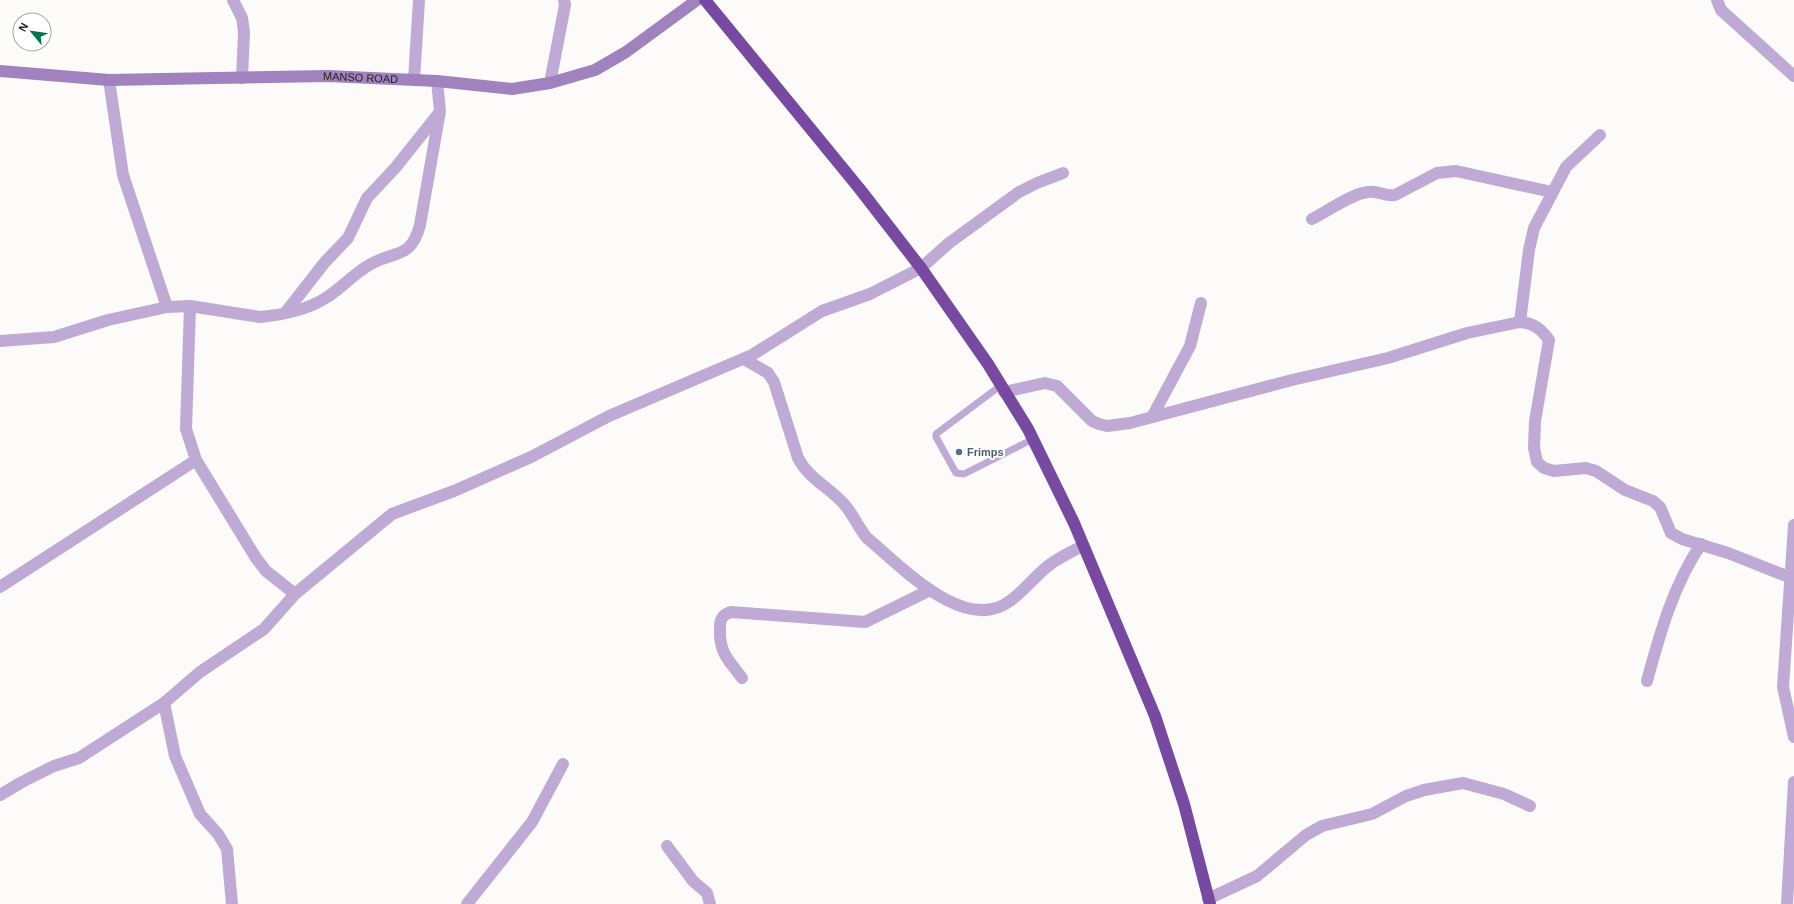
<svg xmlns="http://www.w3.org/2000/svg" width="1794" height="904" viewBox="0 0 1794 904" font-family="Arial,sans-serif">
	<rect width="100%" height="100%" fill="#fdfbf9"/>
	<g fill="none" stroke-linecap="round" stroke-linejoin="round">
		<path stroke="#beaad4" stroke-width="7" d="M1000,386L936,434V437L956,473L964,474L1033,439"/>
		<g stroke="#beaad4" stroke-width="12">
			<path d="M233,0L242,18L244,32L242,78"/>
			<path d="M1717,0L1721,10L1794,76"/>
			<path d="M109,80L123,175L167,307"/>
			<path d="M414,80L419,0"/>
			<path d="M550,83L565,5L564,0"/>
			<path d="M1312,219C1326,212 1353,193 1368,192C1377,190 1386,197 1395,195L1437,173L1456,171L1552,192"/>
			<path d="M190,306L186,429L196,460L256,558L266,571L295,594"/>
			<path d="M286,312L325,262L348,238L367,198L396,167L439,113"/>
			<path d="M1520,322L1529,250L1534,228L1566,167L1600,135"/>
			<path d="M0,341L54,337L108,320L167,307L190,306L260,317C281,315 306,310 324,299C341,289 354,273 371,264C396,250 411,259 420,225L440,111L437,81"/>
			<path d="M744,359L768,373L774,382L798,458C809,479 829,487 844,504C853,514 858,527 867,538C900,565 964,635 1010,601C1024,591 1034,577 1048,566C1058,558 1071,552 1083,546"/>
			<path d="M1004,392L1045,383L1057,386L1092,421L1099,424L1107,426L1130,423L1292,380L1388,358L1467,333L1520,322C1534,323 1541,329 1549,340L1535,421L1534,448L1537,462L1544,468L1554,471L1586,468L1596,471L1625,490L1653,501L1660,507L1671,533L1682,539L1728,553L1794,579"/>
			<path d="M1152,417L1190,346L1201,303"/>
			<path d="M1794,525L1783,687L1794,737"/>
			<path d="M0,587L196,460"/>
			<path d="M742,678C728,659 719,653 720,628C720,619 722,615 731,612L865,622L930,590"/>
			<path d="M1647,681C1660,633 1673,586 1701,544"/>
			<path d="M164,703L175,756L200,814L218,834L227,849L232,904"/>
			<path d="M0,795L22,782L54,766L79,758L164,703L200,672L264,629L295,594L392,514L454,491L531,457L609,416L752,355L822,311L870,294L921,268L949,243L1019,192L1037,183L1063,173"/>
			<path d="M667,846L693,881L707,893L710,904"/>
			<path d="M1208,899L1257,876L1306,835L1322,826L1372,814L1406,796L1424,790L1463,783L1504,794L1530,806"/>
			<path d="M467,904L532,822L563,764"/>
			<path d="M1787,904L1794,782"/>
		</g>
		<path stroke="#a082bf" stroke-width="12" id="s1" d="M0,71L109,80L328,76L437,81L512,89L550,83L595,70L626,52L697,0"/>
		<path stroke="#7849a1" stroke-width="12" d="M705,0L859,188L921,268L988,364L1028,429L1074,523L1155,716L1184,804L1210,904"/>
	</g>
	<circle fill="#5c6f8a" stroke="#fff" stroke-width="1.5" cx="959" cy="452" r="4"/>
	<g text-anchor="middle" stroke-width="4" stroke-linejoin="round" paint-order="stroke">
		<g font-size="11" fill="#26211d" stroke="#fff">
			<text dy="4" stroke="none"><textPath href="#s1" startOffset="361">MANSO ROAD</textPath></text>
		</g>
		<g font-size="11" font-weight="bold" fill="#4e5e75" stroke="#fff" text-anchor="start">
			<text x="967" y="456">Frimps</text>
		</g>
	</g>
	<g transform="translate(32 32) rotate(299)"><circle r="19" fill="#ffffff" stroke="#a8a6a5"/>
	<path d="M0-3L7 15L0 10L-7 15Z" fill="#00744f"/>
	<text y="-6" font-size="11" font-weight="bold" text-anchor="middle" fill="#26211d">N</text>
	</g>
</svg>
